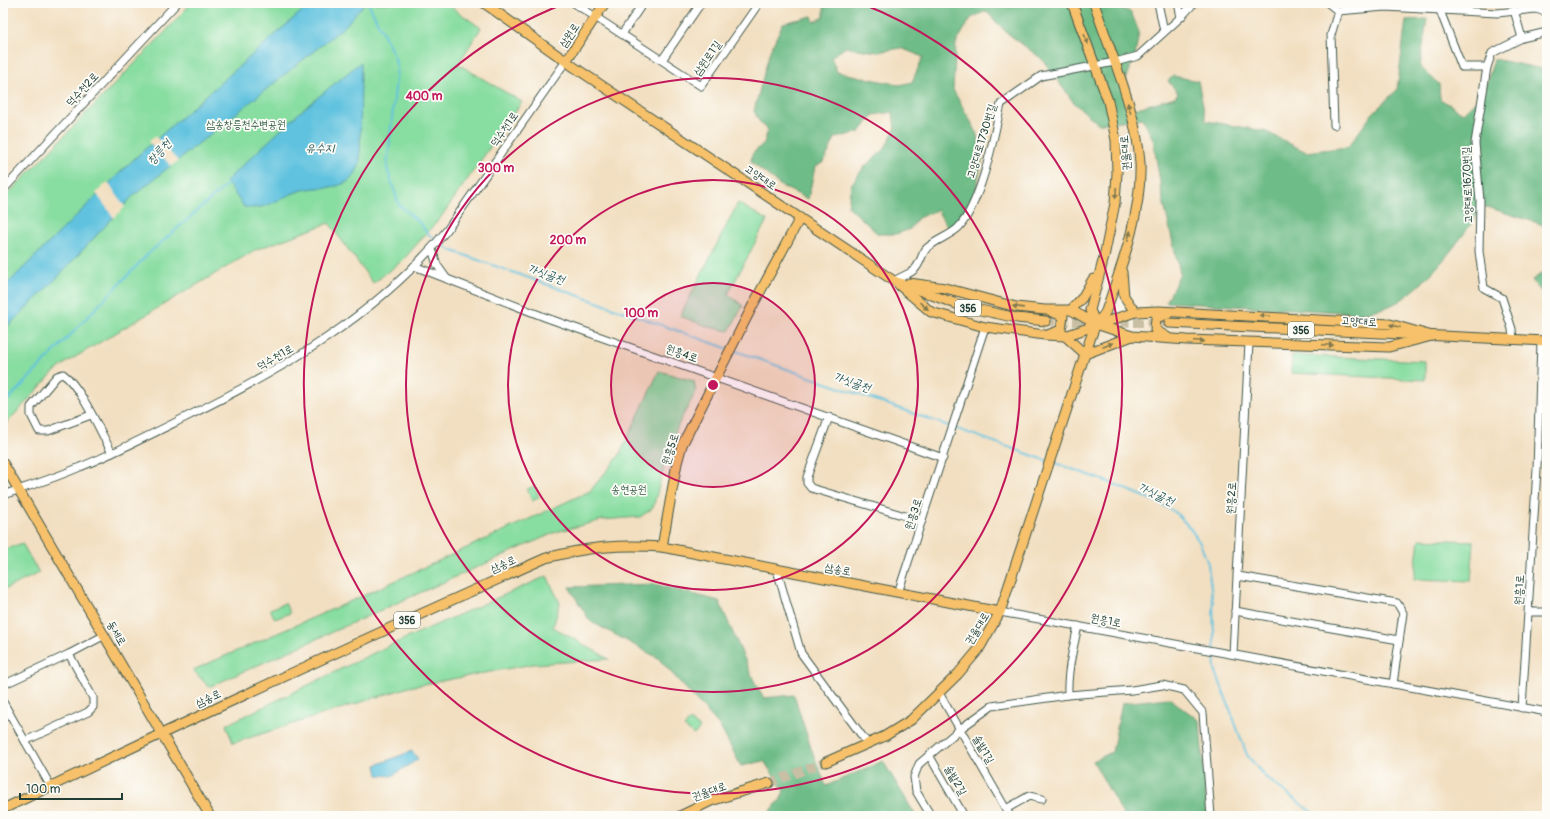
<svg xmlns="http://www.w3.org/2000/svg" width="1550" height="819" viewBox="0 0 1550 819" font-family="Pangolin,'Poor Story',sans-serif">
	<rect width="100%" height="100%" fill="#fdfcf7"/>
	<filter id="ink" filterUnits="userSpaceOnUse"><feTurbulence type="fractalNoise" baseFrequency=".025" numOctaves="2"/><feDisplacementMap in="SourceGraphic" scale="8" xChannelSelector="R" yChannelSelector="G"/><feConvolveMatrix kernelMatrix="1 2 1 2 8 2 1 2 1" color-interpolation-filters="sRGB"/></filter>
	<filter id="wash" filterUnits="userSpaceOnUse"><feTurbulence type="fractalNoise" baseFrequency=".012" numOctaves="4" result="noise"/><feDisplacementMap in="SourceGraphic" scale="16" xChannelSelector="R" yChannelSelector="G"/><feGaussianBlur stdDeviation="0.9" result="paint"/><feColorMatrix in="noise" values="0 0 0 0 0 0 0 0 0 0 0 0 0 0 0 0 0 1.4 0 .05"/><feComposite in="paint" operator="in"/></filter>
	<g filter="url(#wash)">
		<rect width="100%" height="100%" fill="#f2dfc1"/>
		<g fill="#88dda1" stroke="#548d6a">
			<path d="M191,3H451L450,6L481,28L458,64L522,102L441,217L402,261L373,283L329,223L255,250L67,362L52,374L3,427V199L167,30Z"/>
			<path d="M738,203L767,220L728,294L743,306L729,331L709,327L680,316Z"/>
			<path d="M1292,355L1425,361V380L1291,373Z"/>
			<path d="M659,371L694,381L696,392L681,419L671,442L653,508L640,517L602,520L556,532L209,687L193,670L358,598L590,491L619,456Z"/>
			<path d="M535,486L539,498L532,501L527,489Z"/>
			<path d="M1419,539L1474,541L1471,581L1414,579Z"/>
			<path d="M22,543L39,573L3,590V550Z"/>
			<path d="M547,576L560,603L553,627L609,659L533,664L409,687L233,743L226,725L386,647Z"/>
			<path d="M285,603L290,613L275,619L270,609Z"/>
			<path d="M690,720L700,728L694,735L684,727Z"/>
		</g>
		<g fill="#6ebc87" stroke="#467c5e" fill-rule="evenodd">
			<path d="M824,3H1105L1131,12L1139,32L1135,56L1127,74L1123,96L1134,109L1175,97L1178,93L1168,81L1173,76L1198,81L1206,121L1265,131L1306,152L1348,147L1373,113L1397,90L1406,20L1427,19L1420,67L1439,84L1440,99L1463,113L1484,93L1494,59L1547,70V227L1538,223L1483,206C1463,237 1422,294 1387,307C1378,310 1369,311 1360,313L1166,302L1170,295L1180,273L1163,200L1153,139L1142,118L1099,124L1074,103L1042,59L1006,32L986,11L971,18L956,43L953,90L975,129L983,156L971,210L958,227L948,228L937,210L918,218L910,229L896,234H878L848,206L851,185L864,167L884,150L895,129L893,112L873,115L860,132L835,138L824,162L815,167L808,199L781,186L751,162L752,154L764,143L768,130L759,121L754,111L770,51L783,23L812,16L814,22L824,17ZM846,47L877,52L901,48L923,57L912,82L900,85L837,72L831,57Z"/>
			<path d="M1547,270V299L1532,280Z"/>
			<path d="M654,584L719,601L755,683L764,698L794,695L811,748L826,786L883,761L916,816H766L781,799L784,791L764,761L741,766L719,725L658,658L590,621L569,587Z"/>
			<path d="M1169,698L1200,721L1207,816H1124L1093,761L1112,752L1122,703Z"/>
		</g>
		<g fill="#61c2df" stroke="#40808a">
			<path d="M311,3H365L344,27L133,196L53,282L3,331V288L134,159Z"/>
			<path d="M361,62L360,163C357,171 353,179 345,183C330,190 318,186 303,190C282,195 267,212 244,207L226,181L300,112Z"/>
			<path d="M412,751L418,759L392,776L378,775L376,765Z"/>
		</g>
		<g fill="#f2dfc1">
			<path d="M155,136L178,161L171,166L149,142Z"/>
			<path d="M108,182L125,207L114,218L96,193Z"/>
		</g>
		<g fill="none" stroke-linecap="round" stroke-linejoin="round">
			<g stroke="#61c2df" stroke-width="2">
				<path d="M368,3L394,55L397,68L387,168L399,205L421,224L427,233L450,250L729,349"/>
				<path d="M733,350L1048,461"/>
				<path d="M3,405L148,254L229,183"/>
				<path d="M1052,462L1114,484L1157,502L1175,512L1190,528L1200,543L1208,564L1213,604L1215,669L1247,755L1265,777L1317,816"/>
			</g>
		</g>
	</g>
	<g filter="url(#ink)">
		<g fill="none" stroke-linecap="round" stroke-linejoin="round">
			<g stroke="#c8bfa5" stroke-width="9" stroke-dasharray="9 4.5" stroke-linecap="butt">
				<path d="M1046,321L1094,322"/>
				<path d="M1107,322L1169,323"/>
				<path d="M769,783L826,762"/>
			</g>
			<defs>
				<g id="minor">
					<path d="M574,3L701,86L759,3"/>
					<path d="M1158,3L1164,31"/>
					<path d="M1178,3L1181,17"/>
					<path d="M1328,3L1338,11L1385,7L1497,13L1535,9L1547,12"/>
					<path d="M1437,3L1462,67H1487"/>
					<path d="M1514,10L1522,38"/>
					<path d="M622,34L643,3"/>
					<path d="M662,60L701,3"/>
					<path d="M1334,125L1331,35L1338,11"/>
					<path d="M3,190L177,3"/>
					<path d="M432,249L437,265L447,279"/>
					<path d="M414,266L547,318L943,458"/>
					<path d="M894,281C900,277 910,274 915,269C921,263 921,254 927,248C936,240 949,236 958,228C981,204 994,137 1001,104L1041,76L1115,62L1138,56L1181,17L1194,3"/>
					<path d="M1513,340L1512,329L1502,298L1484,288L1479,251L1480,201L1475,143L1487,67L1492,53L1522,38L1547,32"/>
					<path d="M91,415L48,431H39L31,415V407L57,376L63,374C81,387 101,433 112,453"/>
					<path d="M829,417L807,477V483L811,488L922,521"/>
					<path d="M3,495C29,486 55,478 80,467C115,453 150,435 184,418C282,370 378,315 447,230L566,61"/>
					<path d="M777,570L801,653L868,744"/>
					<path d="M1238,576L1397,603L1403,613L1393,684"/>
					<path d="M898,593L985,327"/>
					<path d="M1235,611L1399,640"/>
					<path d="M1000,612L1547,712"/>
					<path d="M1529,612H1547"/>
					<path d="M1233,654L1249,343"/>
					<path d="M3,688L5,684L69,654L105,635"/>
					<path d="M939,693L1010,816"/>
					<path d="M1068,695C1067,671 1073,649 1078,626"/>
					<path d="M3,702L51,787"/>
					<path d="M1522,708L1537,469L1541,341"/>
					<path d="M25,741L88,712L93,707V698L69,654"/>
					<path d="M929,755L964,816"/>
					<path d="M1006,809L1029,796L1042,799"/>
					<path d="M931,816L916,791L914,777L919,764L960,729L992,706L1068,695L1132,690L1162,685L1184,690L1203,713L1211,816"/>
				</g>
				<g id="major">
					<path d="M484,3L574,67L894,281L962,306L1017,318L1046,321"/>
					<path d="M1072,3L1108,101L1116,140L1117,173L1115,203L1104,257L1090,310L1096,324"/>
					<path d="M566,61L605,3"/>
					<path d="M1122,272L1124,296L1135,312"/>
					<path d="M909,283L945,288L1016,307L1045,310H1071L1096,324L1132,336L1187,340L1389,347L1432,336"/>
					<path d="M899,285L931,312L985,327L1045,335L1065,336L1135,312L1159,311L1390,324L1432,336"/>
					<path d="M1071,310L1082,298L1093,279"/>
					<path d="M1169,323L1547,341"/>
					<path d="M1050,334L1061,330L1063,316L1052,312"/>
					<path d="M1065,336L1085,354L1132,336"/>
					<path d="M1167,337L1155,330L1156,318L1168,314"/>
					<path d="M3,463L210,816"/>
					<path d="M662,547L677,463L682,445L753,305L800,218"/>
					<path d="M826,762L885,736L911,720L958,674L979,649L1000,612L1085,354C1089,345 1091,334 1096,325C1098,320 1104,316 1106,311C1122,265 1142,212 1140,163C1137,111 1110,52 1094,3"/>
					<path d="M3,809C183,723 363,639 546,558C589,547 618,544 662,547L1000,612"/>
					<path d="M680,816L711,801L769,783"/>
				</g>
			</defs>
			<use href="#minor" stroke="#3f5549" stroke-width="9"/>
			<use href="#major" stroke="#3f5549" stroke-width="11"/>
			<use href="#minor" stroke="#fff" stroke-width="7"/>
			<use href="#major" stroke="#f6c16b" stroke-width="9"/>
		</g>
		<defs><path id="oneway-solid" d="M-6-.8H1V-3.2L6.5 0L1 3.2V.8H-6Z"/></defs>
		<g fill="#80784d">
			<use href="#oneway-solid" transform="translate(1086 39) rotate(69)"/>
			<use href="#oneway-solid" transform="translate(1129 108) rotate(-107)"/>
			<use href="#oneway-solid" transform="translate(1116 193) rotate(94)"/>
			<use href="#oneway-solid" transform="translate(1129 236) rotate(-74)"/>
			<use href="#oneway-solid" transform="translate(924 306) rotate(40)"/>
			<use href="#oneway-solid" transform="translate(1018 307) rotate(-172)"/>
			<use href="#oneway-solid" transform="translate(1265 316) rotate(-176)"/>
			<use href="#oneway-solid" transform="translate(1395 326) rotate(-165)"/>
			<use href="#oneway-solid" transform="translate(1199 341) rotate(2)"/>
			<use href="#oneway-solid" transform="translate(1108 345) rotate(-21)"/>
			<use href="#oneway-solid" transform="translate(1328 345) rotate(2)"/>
		</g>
	</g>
	<circle cx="713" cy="385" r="102" fill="#c2185b" fill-opacity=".12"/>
	<g fill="none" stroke="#c2185b" stroke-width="2">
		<circle cx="713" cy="385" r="102"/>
		<circle cx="713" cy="385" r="205"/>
		<circle cx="713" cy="385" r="307"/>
		<path d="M860 3A409 409 0 1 1 566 3"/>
	</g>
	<g text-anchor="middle" stroke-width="3.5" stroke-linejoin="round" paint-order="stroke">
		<g fill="#fdfcf7" stroke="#62766e" stroke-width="1">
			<rect x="955" y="300" width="26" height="16" rx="3"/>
			<rect x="1288" y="322" width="26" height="16" rx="3"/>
			<rect x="394" y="612" width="26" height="16" rx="3"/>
		</g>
		<g font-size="10" font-weight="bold" fill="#1f3d34">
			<text x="968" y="312">356</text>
			<text x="1301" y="334">356</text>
			<text x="407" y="624">356</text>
		</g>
		<g font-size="11" fill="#1f3d34" stroke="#fdfcf7">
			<text transform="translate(569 35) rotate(-56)" y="4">삼원로</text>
			<text transform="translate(707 58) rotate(-55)" y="4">삼원로1길</text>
			<text transform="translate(82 89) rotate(-47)" y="4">덕수천2로</text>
			<text transform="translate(504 129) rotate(-55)" y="4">덕수천1로</text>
			<text transform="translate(981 141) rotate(-73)" y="4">고양대로1730번길</text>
			<text transform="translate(1125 153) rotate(-95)" y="4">권율대로</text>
			<text transform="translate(761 177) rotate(34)" y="4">고양대로</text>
			<text transform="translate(1467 185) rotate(-92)" y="4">고양대로1670번길</text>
			<text transform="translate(1359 321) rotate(3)" y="4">고양대로</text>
			<text transform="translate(682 353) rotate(19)" y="4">원흥4로</text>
			<text transform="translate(275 357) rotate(-30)" y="4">덕수천1로</text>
			<text transform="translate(670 449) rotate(-72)" y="4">원흥5로</text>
			<text transform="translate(1231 498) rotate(-87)" y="4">원흥2로</text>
			<text transform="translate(913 514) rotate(-72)" y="4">원흥3로</text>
			<text transform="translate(503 564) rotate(-24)" y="4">삼송로</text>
			<text transform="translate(838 569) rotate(11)" y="4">삼송로</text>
			<text transform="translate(1519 590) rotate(-87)" y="4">원흥1로</text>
			<text transform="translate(1106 620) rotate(11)" y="4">원흥1로</text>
			<text transform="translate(977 628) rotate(-59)" y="4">권율대로</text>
			<text transform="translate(117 633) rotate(60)" y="4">동세로</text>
			<text transform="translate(208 698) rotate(-25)" y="4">삼송로</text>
			<text transform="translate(984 749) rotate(60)" y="4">솔밭1길</text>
			<text transform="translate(956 780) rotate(61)" y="4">솔밭2길</text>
			<text transform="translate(709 791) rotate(-20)" y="4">권율대로</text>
		</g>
		<g font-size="11" fill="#345d4a" stroke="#fdfcf7">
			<text x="246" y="128">삼송창릉천수변공원</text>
			<text x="629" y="493">송현공원</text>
		</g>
		<g font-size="12" font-style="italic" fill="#305e5f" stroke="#fdfcf7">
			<text x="320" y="152">유수지</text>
			<text transform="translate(159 152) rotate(-48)" y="4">창릉천</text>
			<text transform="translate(546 274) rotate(19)" y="4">가싯골천</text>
			<text transform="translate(852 382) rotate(19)" y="4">가싯골천</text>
			<text transform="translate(1156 494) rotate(25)" y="4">가싯골천</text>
		</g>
	</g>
	<circle cx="713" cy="385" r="6" fill="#c2185b" stroke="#fdfcf7" stroke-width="2"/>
	<g font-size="12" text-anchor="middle" font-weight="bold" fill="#c2185b" stroke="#fdfcf7" stroke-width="3.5" stroke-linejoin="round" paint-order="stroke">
		<text x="424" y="100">400 m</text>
		<text x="496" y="172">300 m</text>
		<text x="568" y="244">200 m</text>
		<text x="641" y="317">100 m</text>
	</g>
	<rect width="1550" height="819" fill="none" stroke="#fdfcf7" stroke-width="16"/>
	<path d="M20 793v6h102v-6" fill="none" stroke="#1f3d34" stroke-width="2"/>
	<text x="26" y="793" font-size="12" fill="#1f3d34" stroke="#fdfcf7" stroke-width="3" paint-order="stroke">100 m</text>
</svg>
